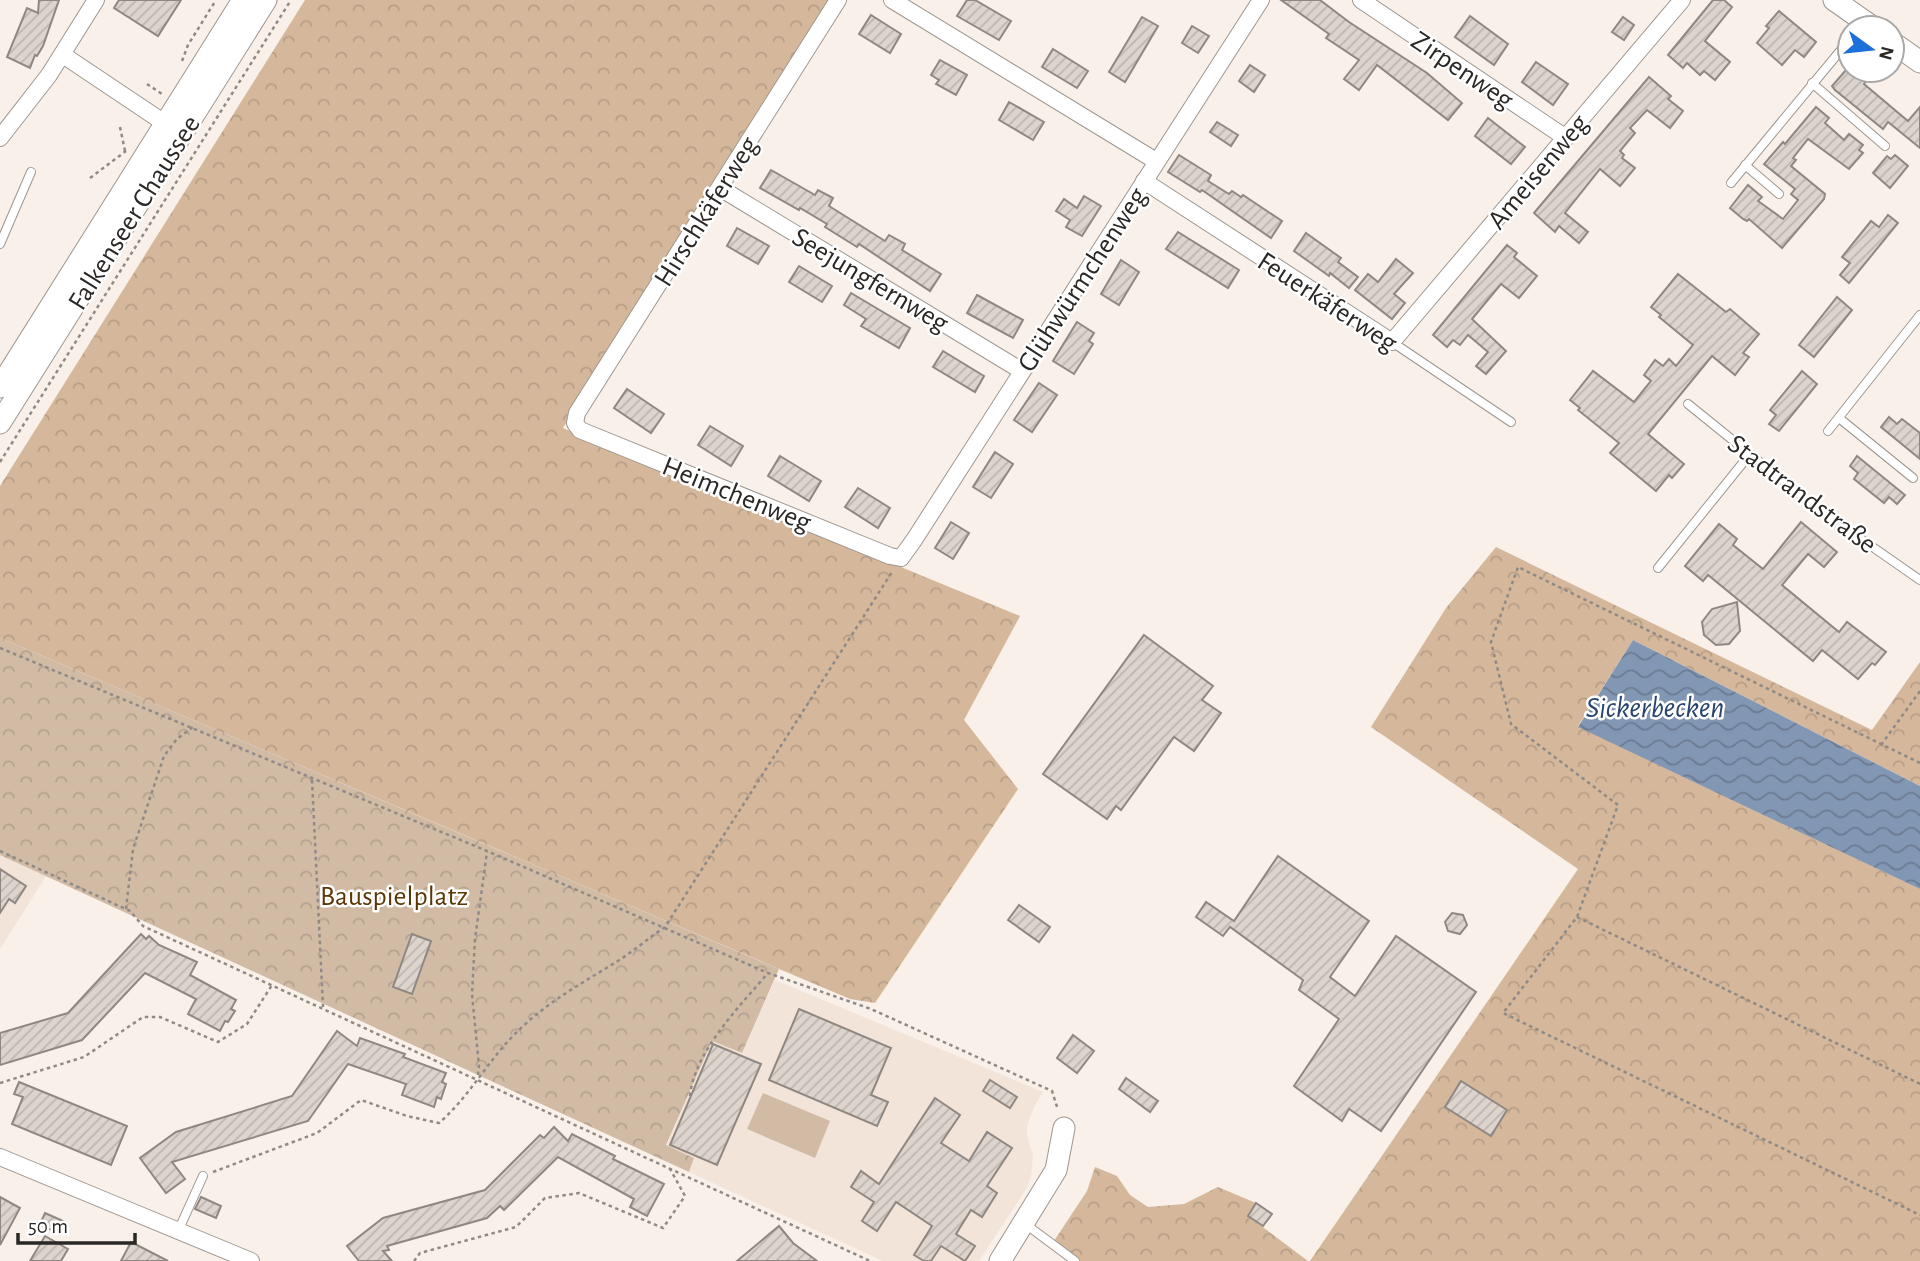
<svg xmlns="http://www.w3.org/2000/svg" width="1920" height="1261" viewBox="0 0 1920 1261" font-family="'Alegreya Sans',sans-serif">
	<defs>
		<pattern id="forest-crowns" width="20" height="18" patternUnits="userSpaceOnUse" patternTransform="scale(1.75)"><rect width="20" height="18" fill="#d5b89c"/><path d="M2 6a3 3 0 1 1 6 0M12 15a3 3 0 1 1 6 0" fill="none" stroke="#b79e86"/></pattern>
		<pattern id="park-crowns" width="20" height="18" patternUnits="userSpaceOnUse" patternTransform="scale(1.75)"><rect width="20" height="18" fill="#d2bba5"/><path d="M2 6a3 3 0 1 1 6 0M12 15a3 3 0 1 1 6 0" fill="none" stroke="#b4a18e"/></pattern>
		<pattern id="water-waves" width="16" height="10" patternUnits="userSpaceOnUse" patternTransform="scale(1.75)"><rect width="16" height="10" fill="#8297b4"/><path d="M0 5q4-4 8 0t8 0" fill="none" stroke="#6b7b92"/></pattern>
		<pattern id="building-hatch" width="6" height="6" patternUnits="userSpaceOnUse" patternTransform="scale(1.75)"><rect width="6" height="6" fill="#dcd4cd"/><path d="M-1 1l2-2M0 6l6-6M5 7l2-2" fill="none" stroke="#bdb6b0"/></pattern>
	</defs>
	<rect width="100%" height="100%" fill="#f8f0e9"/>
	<g fill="#f2e4d8">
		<path d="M0,855L46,876L0,949Z"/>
		<path d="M775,980L1043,1092L1034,1107L1027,1126V1135L1033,1155L1031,1177L1026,1189L979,1261H883L689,1172L694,1158L666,1146L712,1040L742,1053Z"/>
	</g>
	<g fill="url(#forest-crowns)">
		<path d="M305,0H829L563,428L1020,616L964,720L1018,789L875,1003L850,999L0,638V486Z"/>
		<path d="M1496,547L1872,730L1920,662V786L1633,640L1578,726L1920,889V1261H1310L1578,869L1371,727L1446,608Z"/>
		<path d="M1095,1167L1117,1176L1130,1195L1148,1207L1184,1204L1218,1187L1256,1203L1248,1216L1308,1261H1077L1052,1244L1087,1191Z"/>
	</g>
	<path fill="url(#park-crowns)" d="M0,638L779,969L742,1053L712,1041L666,1145L694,1158L689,1172L0,855Z"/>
	<path fill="#d2bba5" d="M763,1093L830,1121L815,1158L747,1129Z"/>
	<path fill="url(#water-waves)" d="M1633,640L1920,786V889L1578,727Z"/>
	<g fill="url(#building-hatch)" stroke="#8f8882" stroke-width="2">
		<path d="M39,0H59L43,46L37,56L35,55L30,68L7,57L27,8L38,13Z"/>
		<path d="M119,0H181L158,36L114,8Z"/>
		<path d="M967,0H975L1011,21L999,40L957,16Z"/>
		<path d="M1281,0H1320L1349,22L1427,73L1462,103L1448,120L1377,65L1359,90L1344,79L1359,60L1326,38L1329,34Z"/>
		<path d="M1713,0H1724L1732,7L1705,41L1730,62L1715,80L1704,71L1700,75L1687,63L1683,68L1668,55Z"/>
		<path d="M1779,11L1816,42L1804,57L1795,50L1782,65L1757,43L1769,28L1766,26Z"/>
		<path d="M871,15L901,34L890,53L859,34Z"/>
		<path d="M1470,16L1508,44L1494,65L1455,37Z"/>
		<path d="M1142,17L1158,26L1125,82L1109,72Z"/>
		<path d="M1623,17L1634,25L1624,40L1612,32Z"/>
		<path d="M1192,26L1209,36L1198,53L1182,43Z"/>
		<path d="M1053,49L1088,71L1077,88L1042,67Z"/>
		<path d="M940,60L967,75L956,95L936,84L939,80L931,75Z"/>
		<path d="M1536,62L1568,84L1553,105L1522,82Z"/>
		<path d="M1250,65L1265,75L1254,92L1239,81Z"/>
		<path d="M1846,70H1857L1867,79L1864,84L1908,121L1920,107V148L1888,122L1883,129L1835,90L1832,86Z"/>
		<path d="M1649,77L1671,96L1668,99L1683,111L1670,128L1647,110L1630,128L1635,133L1620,151L1624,155L1622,158L1635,168L1620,186L1600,169L1565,213L1588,232L1579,243L1559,226L1555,232L1534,213Z"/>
		<path d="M1009,102L1044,122L1033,140L999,120Z"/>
		<path d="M1816,107L1829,118L1825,123L1844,140L1849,134L1863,145L1859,150L1863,153L1849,169L1808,139L1793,158L1796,160L1791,166L1825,194L1824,199L1782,248L1749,219L1747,221L1743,219L1730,208L1748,185L1762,197L1758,201L1783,219L1798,200L1791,194L1795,189L1764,164L1783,142L1785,144Z"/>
		<path d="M1488,118L1525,147L1511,164L1475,136Z"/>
		<path d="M1217,122L1238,135L1231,146L1210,132Z"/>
		<path d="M1179,155L1211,175L1208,181L1229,194L1232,191L1241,197L1243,195L1282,221L1271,238L1202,190L1200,192L1168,172Z"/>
		<path d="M1895,155L1908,166L1890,188L1873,173L1887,156L1891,159Z"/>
		<path d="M771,170L815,195L818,190L833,198L829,206L885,241L889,235L905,244L902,250L941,274L930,291L859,244L857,247L825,227L827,224L800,208L799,210L760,188Z"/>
		<path d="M1084,196L1101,206L1082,236L1066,227L1070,220L1056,211L1064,199L1077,208Z"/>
		<path d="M1888,215L1898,223L1849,283L1840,275L1850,263L1842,257L1871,221L1879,227Z"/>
		<path d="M737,228L769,246L758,264L727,246Z"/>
		<path d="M1178,232L1239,270L1228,288L1166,249Z"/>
		<path d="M1306,233L1341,258L1338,262L1358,277L1349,288L1330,273L1329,276L1294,251Z"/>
		<path d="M1507,245L1517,253L1514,257L1537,276L1519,298L1501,284L1472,319L1506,351L1486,374L1476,366L1488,352L1468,335L1460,345L1453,340L1447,347L1433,335Z"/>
		<path d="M1396,259L1413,273L1394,294L1405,303L1392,319L1355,290L1368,274L1378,282Z"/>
		<path d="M1121,260L1139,272L1119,305L1101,294Z"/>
		<path d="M799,266L832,286L822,302L789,282Z"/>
		<path d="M1678,274L1726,312L1730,309L1759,334L1743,353L1749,357L1735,375L1712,356L1648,434L1684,464L1672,478L1669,475L1656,491L1610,453L1619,443L1578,410L1580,408L1570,400L1593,371L1634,402L1651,381L1644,375L1655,360L1663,366L1669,359L1676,366L1693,345L1659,317L1661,315L1651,307Z"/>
		<path d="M851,293L910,328L899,348L861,326L866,319L844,305Z"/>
		<path d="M977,295L1023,320L1013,338L967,313Z"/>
		<path d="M1837,297L1852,310L1814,357L1799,345Z"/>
		<path d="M1077,322L1094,333L1089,341L1093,344L1074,374L1053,361Z"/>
		<path d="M943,351L984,376L975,392L933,367Z"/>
		<path d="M1802,371L1817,384L1779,431L1769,424L1776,415L1770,410Z"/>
		<path d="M1039,383L1057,395L1032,432L1014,420Z"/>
		<path d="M627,389L664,414L651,433L614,408Z"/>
		<path d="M1889,417L1897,424L1902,419L1920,433V459L1881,427Z"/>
		<path d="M710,426L743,446L731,466L698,445Z"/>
		<path d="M995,452L1013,464L991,498L973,487Z"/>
		<path d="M780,456L821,481L809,501L768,476Z"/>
		<path d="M1857,456L1905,495L1897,504L1889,497L1884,503L1854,479L1858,473L1850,466Z"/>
		<path d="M858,488L890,508L878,528L845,507Z"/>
		<path d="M951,522L969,533L953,559L935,548Z"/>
		<path d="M1801,522L1837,552L1824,567L1808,554L1782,585L1839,632L1847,622L1886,652L1875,665L1872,663L1858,679L1822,650L1813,661L1708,575L1703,581L1685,566L1719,524L1737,539L1733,545L1763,569Z"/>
		<path d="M1737,602L1740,631L1729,644L1716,645L1704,635L1702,622L1712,609Z"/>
		<path d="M1144,635L1213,686L1202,700L1221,713L1194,751L1174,737L1121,810L1116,806L1107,819L1043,774Z"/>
		<path d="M1278,856L1369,921L1330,977L1355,996L1396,936L1476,992L1381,1131L1349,1109L1342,1121L1294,1086L1339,1019L1299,990L1303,980L1230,927L1223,936L1196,917L1206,902L1234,921Z"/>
		<path d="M0,869L26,886L15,903L9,899L0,913Z"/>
		<path d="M1019,905L1050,927L1039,942L1008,920Z"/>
		<path d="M1452,913L1463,915L1467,925L1460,934L1448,931L1445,922Z"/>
		<path d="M141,934L146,939L149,936L159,945L197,962L190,975L236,1000L231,1009L235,1011L228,1022L225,1021L220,1031L188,1014L196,999L145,973L82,1040L0,1065V1033L68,1013Z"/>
		<path d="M412,934L431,941L412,994L393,987Z"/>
		<path d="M799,1009L891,1048L871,1095L888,1102L877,1126L769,1080Z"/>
		<path d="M337,1031L357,1046L360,1038L405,1054L403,1057L446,1073L442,1082L446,1084L441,1099L437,1097L434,1107L402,1095L406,1084L348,1064L308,1121L172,1162L185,1179L166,1193L140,1158L176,1132L292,1096Z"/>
		<path d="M1073,1035L1094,1051L1077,1073L1057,1058Z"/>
		<path d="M713,1044L761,1064L717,1165L670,1145Z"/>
		<path d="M1126,1078L1158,1101L1150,1112L1119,1089Z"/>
		<path d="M990,1080L1017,1097L1010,1108L983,1091Z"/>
		<path d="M1461,1081L1507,1110L1491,1136L1445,1107Z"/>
		<path d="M19,1082L127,1126L111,1165L12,1124L23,1097L14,1094Z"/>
		<path d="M935,1098L960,1115L941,1143L969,1161L987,1132L1012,1148L987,1186L997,1193L982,1217L971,1210L956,1234L975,1246L965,1261L941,1246L931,1261H924L914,1255L932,1226L896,1202L877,1231L862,1221L874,1202L851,1187L861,1171L879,1184Z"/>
		<path d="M554,1127L568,1141L572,1134L615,1156L613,1159L664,1184L647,1216L630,1207L634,1199L558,1157L504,1210L500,1206L487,1218L387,1246L389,1250L383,1251L392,1261H359L347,1246L383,1218L485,1190L540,1135L544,1138Z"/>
		<path d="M0,1197L20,1208L0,1245Z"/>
		<path d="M201,1197L221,1206L216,1218L195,1209Z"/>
		<path d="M1256,1203L1272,1214L1263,1226L1248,1216Z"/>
		<path d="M45,1213L63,1221L57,1233L40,1224Z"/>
		<path d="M779,1226L793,1243L817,1261H737Z"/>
		<path d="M45,1236L68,1249L61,1261H30Z"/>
		<path d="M131,1242L168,1261H121Z"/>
	</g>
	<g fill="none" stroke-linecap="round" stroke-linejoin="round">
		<defs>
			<g id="lane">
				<path d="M1812,83L1885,146"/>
				<path d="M1745,165L1779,194"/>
				<path d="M1731,183L1850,39"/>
				<path d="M0,244L31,172"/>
				<path d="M1392,342L1511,422"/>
				<path d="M1688,404L1818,509L1920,580"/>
				<path d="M1839,418L1913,478"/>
				<path d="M1828,431L1920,315"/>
				<path d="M1658,568L1750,454"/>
				<path d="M1024,1223L1075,1261"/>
				<path d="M179,1229L203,1176"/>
			</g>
			<g id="street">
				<path d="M838,0L577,413L575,423L580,430L890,556L901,558L914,540L1261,0"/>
				<path d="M892,0L1156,161"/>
				<path d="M1361,0L1566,138"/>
				<path d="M63,55L166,124"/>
				<path d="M0,138L49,75L96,0"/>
				<path d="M1144,181L1392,342L1682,0"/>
				<path d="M720,188L1022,371"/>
				<path d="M0,1157L251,1261"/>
			</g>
			<g id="secondary">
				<path d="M1834,0L1874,28"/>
				<path d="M1892,42L1920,62"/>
				<path d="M0,387L243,0"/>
				<path d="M0,423L266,0"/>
				<path d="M1000,1261L1056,1170L1064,1128"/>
			</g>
		</defs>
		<use href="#lane" stroke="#9e9790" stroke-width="10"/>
		<use href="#street" stroke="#9e9790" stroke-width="18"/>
		<use href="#secondary" stroke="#9e9790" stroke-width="23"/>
		<g stroke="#908a86" stroke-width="2.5" stroke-dasharray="3.5 3.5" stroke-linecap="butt">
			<path d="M182,61L188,45L216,0"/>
			<path d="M147,84L162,94"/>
			<path d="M120,127L125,151"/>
			<path d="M90,178L126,151"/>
			<path d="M0,462L291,0"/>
			<path d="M0,648L487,851L768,973L871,1009L1052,1091L1058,1110"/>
			<path d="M1881,745L1920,691"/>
			<path d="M1920,763L1518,567L1491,642L1511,724L1618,805L1577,917L1503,1013L1920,1215"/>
			<path d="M312,780L323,1007"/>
			<path d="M0,851L130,911L143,926L870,1261"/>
			<path d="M126,909L133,849L164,756L177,739L193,727"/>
			<path d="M1577,917L1920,1084"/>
			<path d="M478,1075L479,1066L472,994L475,939L487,852"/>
			<path d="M0,1083L84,1057L143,1017H160L218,1042L247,1024L272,985"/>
			<path d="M690,1096C694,1052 740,1006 768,973"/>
			<path d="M213,1172L317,1133L361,1100L407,1116L439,1123C468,1098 486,1064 512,1037C544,1003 583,983 621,959C636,949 650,937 665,927L892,572"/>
			<path d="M414,1261L420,1253L516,1227L545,1198L579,1193L663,1228L685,1196L669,1167"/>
		</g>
		<use href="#lane" stroke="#fff" stroke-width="8"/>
		<use href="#street" stroke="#fff" stroke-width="16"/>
		<use href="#secondary" stroke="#fff" stroke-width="21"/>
	</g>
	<g text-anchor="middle" stroke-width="5" stroke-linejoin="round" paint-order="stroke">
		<g font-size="28" fill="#2a2725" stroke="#fff">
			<text transform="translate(1463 69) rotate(34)" y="10">Zirpenweg</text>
			<text transform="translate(1537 171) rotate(-50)" y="10">Ameisenweg</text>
			<text transform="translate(705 211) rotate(-58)" y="10">Hirschkäferweg</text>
			<text transform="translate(133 212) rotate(-58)" y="10">Falkenseer Chaussee</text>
			<text transform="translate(871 279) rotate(31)" y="10">Seejungfernweg</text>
			<text transform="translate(1081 279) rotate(-57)" y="10">Glühwürmchenweg</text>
			<text transform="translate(1328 301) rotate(33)" y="10">Feuerkäferweg</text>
			<text transform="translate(737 493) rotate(22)" y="10">Heimchenweg</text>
			<text transform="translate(1803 493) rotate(37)" y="10">Stadtrandstraße</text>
		</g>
		<g font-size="28" fill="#5c3504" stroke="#fff">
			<text x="394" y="905">Bauspielplatz</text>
		</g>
		<g font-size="30" font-style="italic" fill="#27456e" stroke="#fff">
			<text x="1655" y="717">Sickerbecken</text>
		</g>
	</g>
	<g transform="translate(1871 49) rotate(105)"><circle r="33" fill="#ffffff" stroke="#aaa9a8" stroke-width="2"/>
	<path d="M0-5L12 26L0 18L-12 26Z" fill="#1b70da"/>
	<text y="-10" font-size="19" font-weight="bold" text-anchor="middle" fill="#2a2725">N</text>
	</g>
	<path d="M18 1233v10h117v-10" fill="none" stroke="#2a2725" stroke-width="3.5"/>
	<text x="28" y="1233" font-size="21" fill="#2a2725" stroke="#ffffff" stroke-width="5" paint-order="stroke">50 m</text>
</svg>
